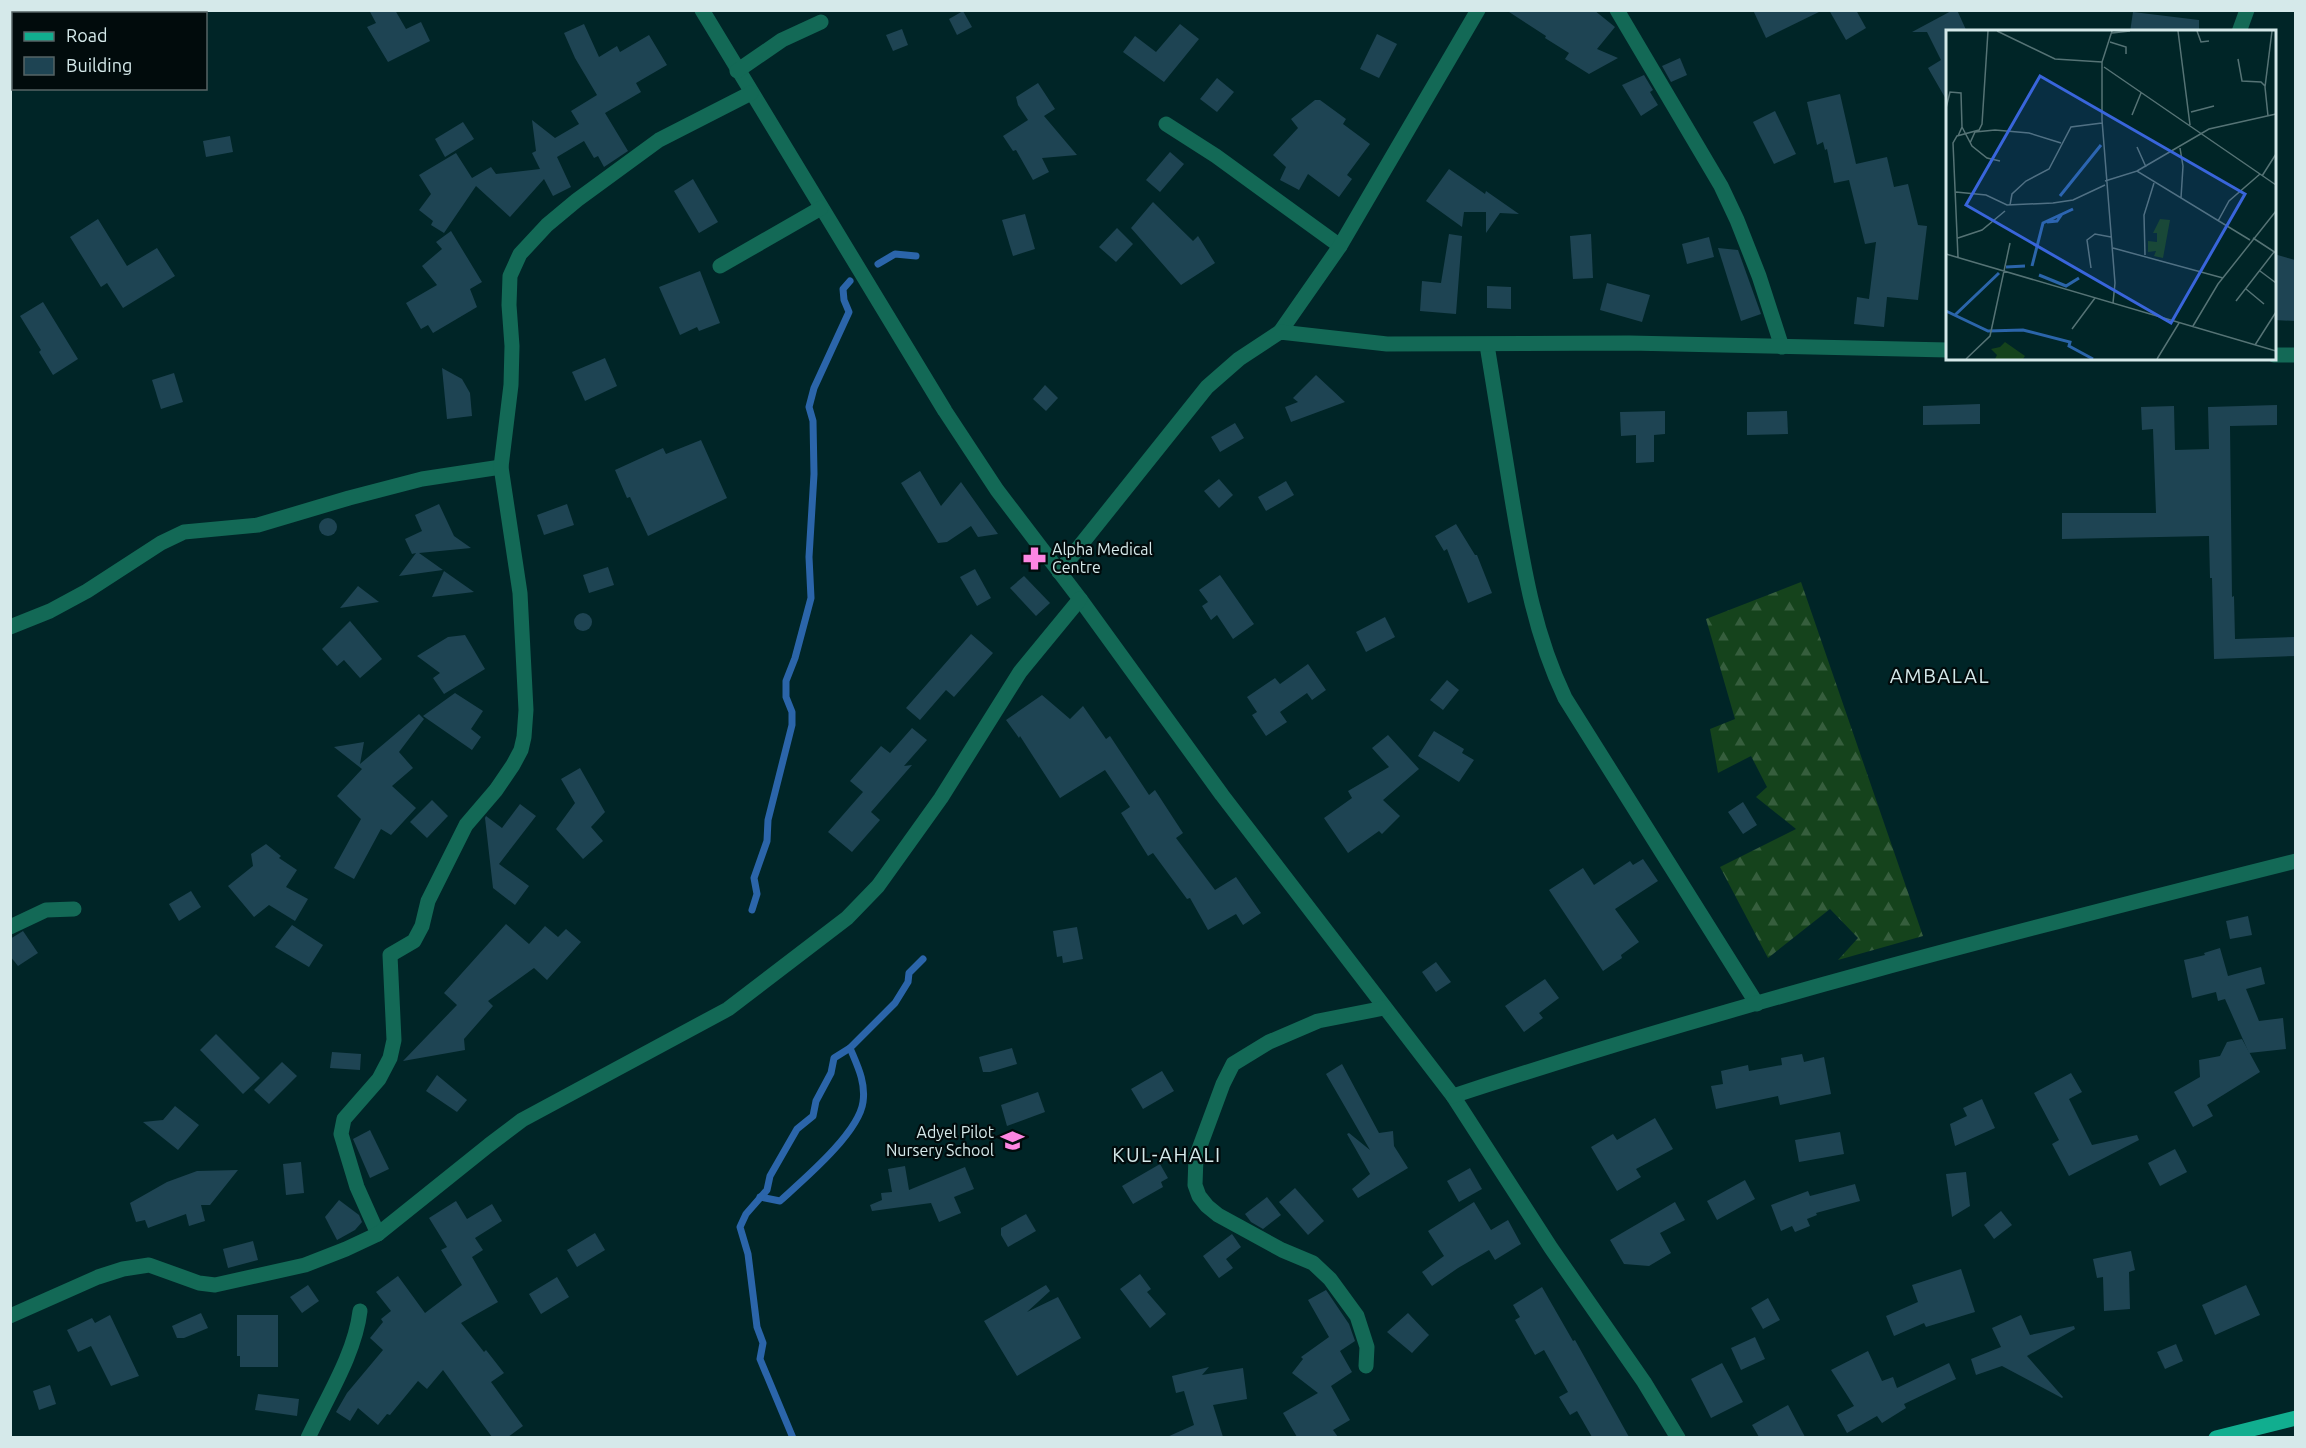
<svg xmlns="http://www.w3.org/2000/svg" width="2306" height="1448" viewBox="0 0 2306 1448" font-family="Ubuntu,sans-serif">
	<defs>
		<pattern id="forest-firs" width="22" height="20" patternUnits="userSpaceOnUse" patternTransform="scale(1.5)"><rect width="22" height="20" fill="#15431c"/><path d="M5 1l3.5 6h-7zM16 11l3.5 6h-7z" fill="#365e3d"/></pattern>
	</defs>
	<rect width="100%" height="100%" fill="#002527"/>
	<path fill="url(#forest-firs)" d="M1801,582L1923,936L1838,960L1858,938L1830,909L1768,958L1720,867L1796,829L1756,797L1767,787L1751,756L1718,773L1710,729L1735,719L1706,619Z"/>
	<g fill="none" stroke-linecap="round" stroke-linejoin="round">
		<g stroke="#2b65aa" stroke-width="7">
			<path d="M878,264L895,254L916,256"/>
			<path d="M752,910L757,894L754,878L767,841L768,820L792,725V712L786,697V681L795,658L811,598L809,557L814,474L813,421L809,407L814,388L849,312L844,300L843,289L850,281"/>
			<path d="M760,1197L780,1201C803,1180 859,1133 863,1102C866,1082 857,1065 850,1048"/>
			<path d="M793,1438L760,1359L763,1343L757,1327L748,1254L740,1227L746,1214L767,1190L770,1176L797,1129L813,1116L816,1101L831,1073L834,1058L850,1048L895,1003L908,982L909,973L923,959"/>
		</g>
	</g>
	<g fill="#1e4453">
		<path d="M369,10H395L406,29L421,22L430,41L388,62L367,27L376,23Z"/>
		<path d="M1506,10H1594L1615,27L1597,49L1618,58L1589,74L1565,59L1569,53L1545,38L1546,36Z"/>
		<path d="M1753,10H1823L1766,38Z"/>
		<path d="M1829,10H1856L1866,28L1846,40Z"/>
		<path d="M1953,10H1957L1967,32H1947V101L1928,68L1941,60L1927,32H1912Z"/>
		<path d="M963,11L972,27L957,35L949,19Z"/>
		<path d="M2133,12L2199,20V32H2130Z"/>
		<path d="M584,24L599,57L617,46L620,52L649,35L667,65L636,83L641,92L605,113L628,151L604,167L598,156L594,158L584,141L557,157L571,187L553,196L544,179L510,217L476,186L444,233L431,225L433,221L419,210L431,194L419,175L456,153L472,178L491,167L496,174L540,169L532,153L536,151L532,120L555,138L579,124L571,111L597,95L575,58L564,33Z"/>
		<path d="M1180,24L1199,39L1164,82L1123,52L1135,36L1156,52Z"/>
		<path d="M902,29L908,45L893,51L886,35Z"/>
		<path d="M1377,34L1397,44L1379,78L1360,69Z"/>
		<path d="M1680,58L1687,75L1671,82L1662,66Z"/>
		<path d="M1644,75L1653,90L1650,92L1658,105L1641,116L1622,85Z"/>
		<path d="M1217,78L1234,92L1217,112L1200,99Z"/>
		<path d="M1038,83L1055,109L1044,116L1077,155L1042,158L1049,172L1033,180L1016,150L1013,151L1003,136L1028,120L1018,105L1016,97Z"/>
		<path d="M1840,94L1856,164L1887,157L1894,187L1908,184L1918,225L1927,226L1918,300L1887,297L1884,327L1854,324L1857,297L1869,299L1876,242L1865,244L1849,180L1834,183L1827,149L1825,150L1823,142L1817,145L1807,102Z"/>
		<path d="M1315,100H1320L1346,119L1343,124L1370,144L1347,175L1352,179L1339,197L1308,174L1299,190L1280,180L1286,167L1273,155L1298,128L1291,119Z"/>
		<path d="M1775,111L1796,154L1774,164L1753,122Z"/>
		<path d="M463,122L474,139L445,157L435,139Z"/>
		<path d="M230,136L233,152L206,157L203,141Z"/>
		<path d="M1170,152L1184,164L1160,192L1146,180Z"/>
		<path d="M1449,169L1485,194L1486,191L1519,214L1500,213L1486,233V212H1464L1462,227L1426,201Z"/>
		<path d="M693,179L718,222L699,233L674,191Z"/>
		<path d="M1153,202L1193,241L1198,236L1215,263L1181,285L1131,228Z"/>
		<path d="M1025,214L1035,249L1013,256L1002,220Z"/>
		<path d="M98,219L127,266L157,248L175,276L123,308L107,283L101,287L70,237Z"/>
		<path d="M1117,228L1133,244L1116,262L1099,247Z"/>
		<path d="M451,231L482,282L470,289L477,307L433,333L428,325L421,329L406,303L437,285L422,266L442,249L436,242Z"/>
		<path d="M1449,234L1462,236L1456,314L1420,311L1422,281L1441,283Z"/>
		<path d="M1591,234L1593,278L1573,279L1570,236Z"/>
		<path d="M1709,237L1714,257L1687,264L1682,244Z"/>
		<path d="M1718,248L1738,250L1761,314L1741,321Z"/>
		<path d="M2274,254L2295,260V321L2274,320Z"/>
		<path d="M700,271L720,323L699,331L697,327L680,335L659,287Z"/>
		<path d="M1607,283L1650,295L1642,322L1600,310Z"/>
		<path d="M1487,286L1511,287V309L1487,308Z"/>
		<path d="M43,302L78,359L53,375L39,352L41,350L20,316Z"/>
		<path d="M605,358L617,386L585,401L572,372Z"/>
		<path d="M442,368L462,379L470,393L472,416L447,419Z"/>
		<path d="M174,373L183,402L161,409L152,380Z"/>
		<path d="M1316,375L1345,402L1291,422L1285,407L1298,402L1293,398Z"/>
		<path d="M1045,385L1058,398L1046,411L1033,399Z"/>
		<path d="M1980,404V424L1923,425V406Z"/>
		<path d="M2277,405V425L2230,426L2232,597L2234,596L2235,639L2295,637V656L2214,659L2212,578H2210L2209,536L2062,539V513H2156L2153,429L2142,430L2141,407L2174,406L2175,450L2209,449L2208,407Z"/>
		<path d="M1665,411V434L1654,435V462L1636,463V435L1621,436L1620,412Z"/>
		<path d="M1787,411L1788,434L1747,435V412Z"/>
		<path d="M1235,423L1244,438L1220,452L1211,437Z"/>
		<path d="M701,440L727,498L648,536L630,497L627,498L615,470L663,448L666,454Z"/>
		<path d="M920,471L941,506L961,482L998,534L978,537L971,526L947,542L938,543L901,483Z"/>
		<path d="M1219,479L1233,495L1219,508L1204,491Z"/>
		<path d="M1286,481L1294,495L1266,511L1258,497Z"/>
		<path d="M439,504L454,536L471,548L419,553L443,570L399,576L416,553L412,554L405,539L422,531L415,515Z"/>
		<path d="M567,504L574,525L544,535L537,515Z"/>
		<circle cx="328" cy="527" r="9"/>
		<path d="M1456,524L1475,555H1477L1492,593L1468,603L1447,549L1444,551L1435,536Z"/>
		<path d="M608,567L614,585L589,593L583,575Z"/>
		<path d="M975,569L991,598L977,606L960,577Z"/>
		<path d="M444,571L474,592L432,597Z"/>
		<path d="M1220,575L1254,624L1233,639L1217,615L1211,620L1202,606L1208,602L1199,590Z"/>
		<path d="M1024,576L1050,603L1036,616L1010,588Z"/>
		<path d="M358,586L379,602L340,608Z"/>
		<circle cx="583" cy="622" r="9"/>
		<path d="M1385,617L1395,637L1366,652L1356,632Z"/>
		<path d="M350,621L382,659L360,678L344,660L337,666L322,649Z"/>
		<path d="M971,634L993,653L954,697L946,690L920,720L906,708Z"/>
		<path d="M465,635L485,669L444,694L433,678L440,673L417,656L448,637Z"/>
		<path d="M1308,664L1326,690L1312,700L1307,693L1280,712L1287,722L1266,736L1252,715L1257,712L1247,697L1275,678L1280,684Z"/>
		<path d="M1447,680L1459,690L1443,710L1430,700Z"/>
		<path d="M455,693L483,711L471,729L481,737L472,750L423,716Z"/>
		<path d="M1042,695L1070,719L1083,706L1106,739L1110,736L1149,795L1155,790L1183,833L1176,838L1215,890L1236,877L1261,913L1243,925L1236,914L1208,930L1190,898L1187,899L1153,853L1148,856L1121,813L1130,807L1105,770L1060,798L1020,736L1019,738L1006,720Z"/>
		<path d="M419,714L424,719L399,752L413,768L392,786L416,808L391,835L381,829L354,879L334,868L361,819L337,796L362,769L334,747L364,742L360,764Z"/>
		<path d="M912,728L927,740L904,766L912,765L871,812L880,820L852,852L828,832L863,792L850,781L881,746L890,753Z"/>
		<path d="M1434,731L1464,749L1462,753L1474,760L1459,782L1418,756Z"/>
		<path d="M1388,735L1419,769L1383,800L1400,816L1382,834L1379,831L1348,853L1324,818L1352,798L1348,791L1389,767L1372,748Z"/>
		<path d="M580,768L605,812L591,827L603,841L583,859L556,829L575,803L561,779Z"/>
		<path d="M432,800L448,816L427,838L410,822Z"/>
		<path d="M1743,802L1757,825L1743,834L1728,812Z"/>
		<path d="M520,804L536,816L499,864L529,886L515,905L493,888L485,818L486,816L502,828Z"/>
		<path d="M266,844L281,856L279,858L297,870L286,887L308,899L295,921L269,905L254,917L228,886L253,866L251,854Z"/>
		<path d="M1643,859L1658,881L1615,909L1639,942L1621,955L1622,958L1603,971L1549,890L1583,868L1594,885L1630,861L1633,865Z"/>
		<path d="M191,891L201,907L179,921L169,904Z"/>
		<path d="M2248,916L2252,935L2230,939L2226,921Z"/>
		<path d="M506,924L529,944L545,926L558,937L566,929L581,942L547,980L534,968L488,1001L493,1006L464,1039L465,1050L403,1061L457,1005L444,993Z"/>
		<path d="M292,925L323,945L309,967L275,947Z"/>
		<path d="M1077,927L1083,959L1063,963L1062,956L1057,957L1053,931Z"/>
		<path d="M23,931L38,953L18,966L10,956V939Z"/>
		<path d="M2220,948L2228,976L2261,967L2265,984L2246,989L2259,1021L2283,1018L2286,1049L2249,1053L2225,999L2218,1001L2216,992L2192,998L2184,960L2205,955L2204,953Z"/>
		<path d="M1436,962L1451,982L1436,992L1422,972Z"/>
		<path d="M1545,979L1559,998L1539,1013L1543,1018L1524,1032L1505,1006Z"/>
		<path d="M216,1034L260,1078L243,1094L200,1050Z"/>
		<path d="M2242,1039L2260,1072L2207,1105L2213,1116L2193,1127L2174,1092L2200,1077L2199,1060L2220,1056L2227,1042Z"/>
		<path d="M1012,1048L1017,1064L990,1072H983L979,1057Z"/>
		<path d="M332,1052L361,1054L360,1070L330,1068Z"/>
		<path d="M1802,1054L1804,1062L1824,1057L1831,1094L1780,1105L1778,1096L1716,1109L1711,1086L1723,1084L1721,1071L1748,1065L1749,1071L1782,1065L1781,1058Z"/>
		<path d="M282,1062L297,1076L269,1104L254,1090Z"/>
		<path d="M1342,1064L1379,1133L1393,1131L1394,1146L1408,1168L1358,1198L1352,1189L1370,1174L1347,1134L1349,1133L1370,1150L1326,1074Z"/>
		<path d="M1162,1071L1174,1091L1143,1109L1131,1089Z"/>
		<path d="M2071,1073L2082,1092L2069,1099L2092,1145L2137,1135L2139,1140L2069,1176L2052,1144L2059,1140L2034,1093Z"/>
		<path d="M437,1075L467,1100L457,1112L426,1091Z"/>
		<path d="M1038,1092L1045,1112L1007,1126L1001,1105Z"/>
		<path d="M1982,1099L1995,1128L1955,1146L1950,1124L1967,1116L1963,1108Z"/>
		<path d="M175,1106L199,1125L178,1150L143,1122L163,1120Z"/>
		<path d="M1655,1118L1673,1149L1636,1169L1641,1177L1617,1191L1591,1147L1613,1134L1617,1140Z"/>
		<path d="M370,1130L389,1169L370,1178L353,1139Z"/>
		<path d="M1840,1132L1844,1154L1799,1162L1795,1140Z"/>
		<path d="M2175,1149L2187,1172L2160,1186L2148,1163Z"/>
		<path d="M301,1162L304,1193L286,1195L283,1164Z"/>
		<path d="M1160,1164L1168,1178L1161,1182L1163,1187L1133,1204L1122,1186Z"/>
		<path d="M905,1166L909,1190L965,1167L974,1189L954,1197L961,1213L939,1222L931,1203L872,1211L870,1205L882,1200L881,1193L892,1192L888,1169Z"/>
		<path d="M1470,1168L1482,1189L1459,1202L1447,1181Z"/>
		<path d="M238,1170L210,1205H201L205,1221L189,1226L186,1214L148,1228L145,1220L136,1222L130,1203L167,1182L197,1171Z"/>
		<path d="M1966,1172L1970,1206L1952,1217L1946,1174Z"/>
		<path d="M1745,1180L1755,1199L1717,1220L1707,1201Z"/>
		<path d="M1855,1184L1860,1201L1816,1213L1817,1215L1807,1219L1810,1226L1795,1232L1792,1226L1781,1231L1771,1205L1808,1191L1810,1196Z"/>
		<path d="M1295,1188L1324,1221L1308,1235L1279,1202Z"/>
		<path d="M1267,1197L1281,1215L1263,1229L1251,1222L1245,1214Z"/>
		<path d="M339,1200L359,1215L362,1222L355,1230L337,1240L325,1217Z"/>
		<path d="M456,1201L467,1219L492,1204L502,1221L475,1238L483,1250L472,1257L498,1302L461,1323L484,1352L486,1350L504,1373L491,1382L523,1426L508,1437H492L443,1370L427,1389L418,1381L390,1415L387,1414L378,1425L358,1408L350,1421L336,1412L347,1393L383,1350L370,1338L383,1322L381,1319L391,1311L376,1292L398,1276L425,1313L462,1285L441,1250L447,1247L429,1218Z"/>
		<path d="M1474,1202L1491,1230L1508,1220L1521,1244L1495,1260L1489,1250L1458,1268L1432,1286L1422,1272L1444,1256L1428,1231Z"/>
		<path d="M1675,1202L1685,1220L1660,1233L1671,1253L1649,1266L1624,1264L1610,1240Z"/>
		<path d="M2001,1211L2012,1225L1994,1239L1984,1225Z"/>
		<path d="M1026,1214L1036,1231L1008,1247L1001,1235V1228Z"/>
		<path d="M595,1233L605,1250L577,1267L567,1250Z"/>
		<path d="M1232,1234L1241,1247L1226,1259L1233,1268L1219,1278L1203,1256Z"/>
		<path d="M253,1241L258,1260L228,1268L223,1249Z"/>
		<path d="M2131,1251L2135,1270L2129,1272L2130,1309L2104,1311L2103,1277L2097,1278L2093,1259Z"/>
		<path d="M1961,1269L1975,1312L1926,1327L1924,1323L1894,1336L1886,1316L1918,1302L1912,1285Z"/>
		<path d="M1140,1274L1151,1289L1147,1292L1166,1314L1150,1328L1120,1289Z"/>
		<path d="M557,1277L569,1297L541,1314L529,1294Z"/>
		<path d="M308,1285L319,1301L302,1313L290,1297Z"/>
		<path d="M1046,1285L1050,1291L1027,1312L1058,1297L1081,1338L1017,1376L984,1321Z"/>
		<path d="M2246,1285L2260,1315L2215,1335L2202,1305Z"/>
		<path d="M1542,1287L1573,1341L1575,1340L1629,1437H1592L1577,1411L1570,1415L1559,1397L1568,1392L1544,1350L1535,1355L1515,1320L1520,1317L1513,1305Z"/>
		<path d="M1326,1290L1349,1324L1355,1341L1340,1351L1352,1372L1331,1386L1350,1420L1333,1430L1338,1437H1297L1283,1413L1318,1393L1292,1373L1303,1359L1301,1357L1329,1337L1308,1300Z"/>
		<path d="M1768,1298L1780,1320L1763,1329L1751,1308Z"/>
		<path d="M201,1313L208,1328L184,1338H177L172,1326Z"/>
		<path d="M1408,1313L1429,1335L1412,1353L1387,1332Z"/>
		<path d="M110,1315L139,1376L111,1386L91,1346L78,1352L67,1330L92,1318L95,1323Z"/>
		<path d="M237,1315H278V1367H240V1356H237Z"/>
		<path d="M2021,1315L2030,1335L2074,1326L2075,1329L2027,1356L2063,1397L2062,1398L2002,1366L1976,1375L1971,1359L2001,1347L1992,1328Z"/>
		<path d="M1755,1337L1765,1359L1741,1370L1731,1348Z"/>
		<path d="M2176,1344L2183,1361L2165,1369L2157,1352Z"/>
		<path d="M1868,1351L1882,1381L1893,1377L1897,1388L1949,1363L1956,1379L1904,1404L1906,1408L1882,1423L1877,1416L1847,1433L1837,1415L1854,1406L1831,1370Z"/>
		<path d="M1722,1363L1743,1402L1711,1418L1691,1379Z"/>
		<path d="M1209,1367L1202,1375L1243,1368L1247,1399L1213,1405L1223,1437H1167L1194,1425L1184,1391L1176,1393L1172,1376Z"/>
		<path d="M50,1385L56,1404L39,1410L33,1391Z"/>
		<path d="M258,1394L299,1399L297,1416L255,1410Z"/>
		<path d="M1788,1405L1805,1437H1759L1752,1425Z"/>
	</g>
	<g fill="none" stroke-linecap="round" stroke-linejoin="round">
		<g stroke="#136956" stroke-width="15">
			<path d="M702,10L945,411L997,490L1080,599L1222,795L1453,1096L1551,1248L1644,1382L1678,1438"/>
			<path d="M1617,10L1721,186L1737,220L1759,276L1782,347"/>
			<path d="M2239,32L2247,10"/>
			<path d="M737,71L782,40L821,22"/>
			<path d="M1166,124L1216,156L1340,246"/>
			<path d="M720,266L821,208"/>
			<path d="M1280,332L1340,246L1478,10"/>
			<path d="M1487,345C1495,397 1504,448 1512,499C1524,570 1534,633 1565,698L1757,1004"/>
			<path d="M2274,355H2296"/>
			<path d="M1059,572L1207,387L1239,359L1280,332L1387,344L1629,343L1948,350"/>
			<path d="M10,627L50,611L87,591L161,543L184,532L258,525L349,498L422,479L501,467"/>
			<path d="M10,927L46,910L74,909"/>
			<path d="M1453,1096C1729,1005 2013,932 2296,861"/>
			<path d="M378,1234L357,1187L341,1134L344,1119L379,1079L390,1058L394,1040L390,955L414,941L422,926L428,901L466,825L496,790L513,765L521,750L524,737L526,710L520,593L501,467L511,385L512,346L509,305L510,276L520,254L547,225L577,200L659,140L751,93"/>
			<path d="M10,1316L98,1277L123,1269L149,1265L199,1283L215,1285L305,1265L346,1249L378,1234L489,1145L522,1120L728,1009L847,918L878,886L941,798L1020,672L1080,599"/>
			<path d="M1366,1366L1367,1347L1357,1316L1330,1279L1313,1263L1282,1250L1218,1215L1207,1206L1199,1196L1195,1185L1196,1157L1223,1084L1233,1064L1269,1042L1318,1021L1384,1008"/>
			<path d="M308,1438C326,1399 355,1354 360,1311"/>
		</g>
		<path stroke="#11ae8f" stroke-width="15" d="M2216,1438L2296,1418"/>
	</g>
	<defs>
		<symbol id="pharmacy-bare" viewBox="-9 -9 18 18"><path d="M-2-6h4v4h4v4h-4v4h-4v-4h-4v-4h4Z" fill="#fd86e2" stroke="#010b0c" stroke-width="2.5" paint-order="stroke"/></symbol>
		<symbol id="school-bare" viewBox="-9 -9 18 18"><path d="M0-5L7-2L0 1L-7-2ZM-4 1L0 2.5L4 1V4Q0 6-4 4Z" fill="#fd86e2" stroke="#010b0c" stroke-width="2.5" paint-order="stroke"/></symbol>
	</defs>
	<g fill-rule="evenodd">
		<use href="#pharmacy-bare" x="1018" y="542" width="33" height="33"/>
		<use href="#school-bare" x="996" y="1124" width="33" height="33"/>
	</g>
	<g text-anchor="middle" stroke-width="4.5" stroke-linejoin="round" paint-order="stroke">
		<g font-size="16" fill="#d5e9ea" stroke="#010b0c" text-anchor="start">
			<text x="1052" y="555">Alpha Medical<tspan x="1052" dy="18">Centre</tspan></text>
			<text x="994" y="1138" text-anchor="end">Adyel Pilot<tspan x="994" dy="18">Nursery School</tspan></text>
		</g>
		<g font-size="20" letter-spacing="1.5" fill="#d5e9ea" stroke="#010b0c">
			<text x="1940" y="683">AMBALAL</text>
			<text x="1167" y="1162">KUL-AHALI</text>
		</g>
	</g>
	<g transform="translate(1946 30)">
		<rect width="330" height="330" fill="#002527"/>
		<path d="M214,189L224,190L217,228L208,226L210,221L202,222V211L211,212V203H207ZM59,312L79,326L77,329H49L51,325L45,319L54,317Z" fill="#15431c"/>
		<path fill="none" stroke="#2b65aa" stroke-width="3" d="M114,166L155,115M101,192L111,191L116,184M86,236L97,193L127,179M60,237L79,236M93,245L120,256L133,248M0,281L42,301L77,300L124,312L123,316L147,329M9,285L53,243"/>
		<path fill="none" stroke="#557375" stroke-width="1.5" d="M51,1L109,29L156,32M166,1L156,32V90L169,253L167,273M232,1L244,95M251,1L255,12L263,11M166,3L184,1M164,12L180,17V24M292,29L296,51L315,52L319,56M158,37L330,155M0,78L4,62L15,63L16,97L12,106M245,82L268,76M186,85L195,63M322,86L319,57L326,1M16,97L26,116L41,128L54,131M24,113L29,102L49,100L83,103L115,113M191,117L200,137M234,118L237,136L235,168M191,141L263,99L330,84M316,146L330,124M159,151L191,141L304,210M10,162L40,165L61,175L107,173L127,170L159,155M64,175L66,164L80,151L103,139L125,97L156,93M272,191L283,171L314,144M12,208L36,200L59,181M307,208L330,223M167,218L277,248M0,224L330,321M199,225L198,185L208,153M12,227L7,113L11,106L33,100L36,94L42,1M145,238L141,210L149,204L165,207M314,241L330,253M300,259L318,274M290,271L328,222M247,296L272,254L330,181M126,299L149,268M309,315L330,282M20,329L44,306L64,213M211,329L233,293"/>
		<path fill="#3965db" fill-opacity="0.15" stroke="#3965db" stroke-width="3" d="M94,46L299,164L225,293L20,175Z"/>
		<rect width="330" height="330" fill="none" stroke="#d5e9ea" stroke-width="3"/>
	</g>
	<rect width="2306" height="1448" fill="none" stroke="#d5e9ea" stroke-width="24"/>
	<rect x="12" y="12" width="195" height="78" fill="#010b0c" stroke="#566465" stroke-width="1.5"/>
	<rect x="24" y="32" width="30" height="9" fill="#11ae8f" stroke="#566465" stroke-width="1.5"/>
	<text x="66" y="42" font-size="18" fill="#d5e9ea">Road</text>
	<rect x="24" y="57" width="30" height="18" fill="#1e4453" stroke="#566465" stroke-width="1.5"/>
	<text x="66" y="72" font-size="18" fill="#d5e9ea">Building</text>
</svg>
